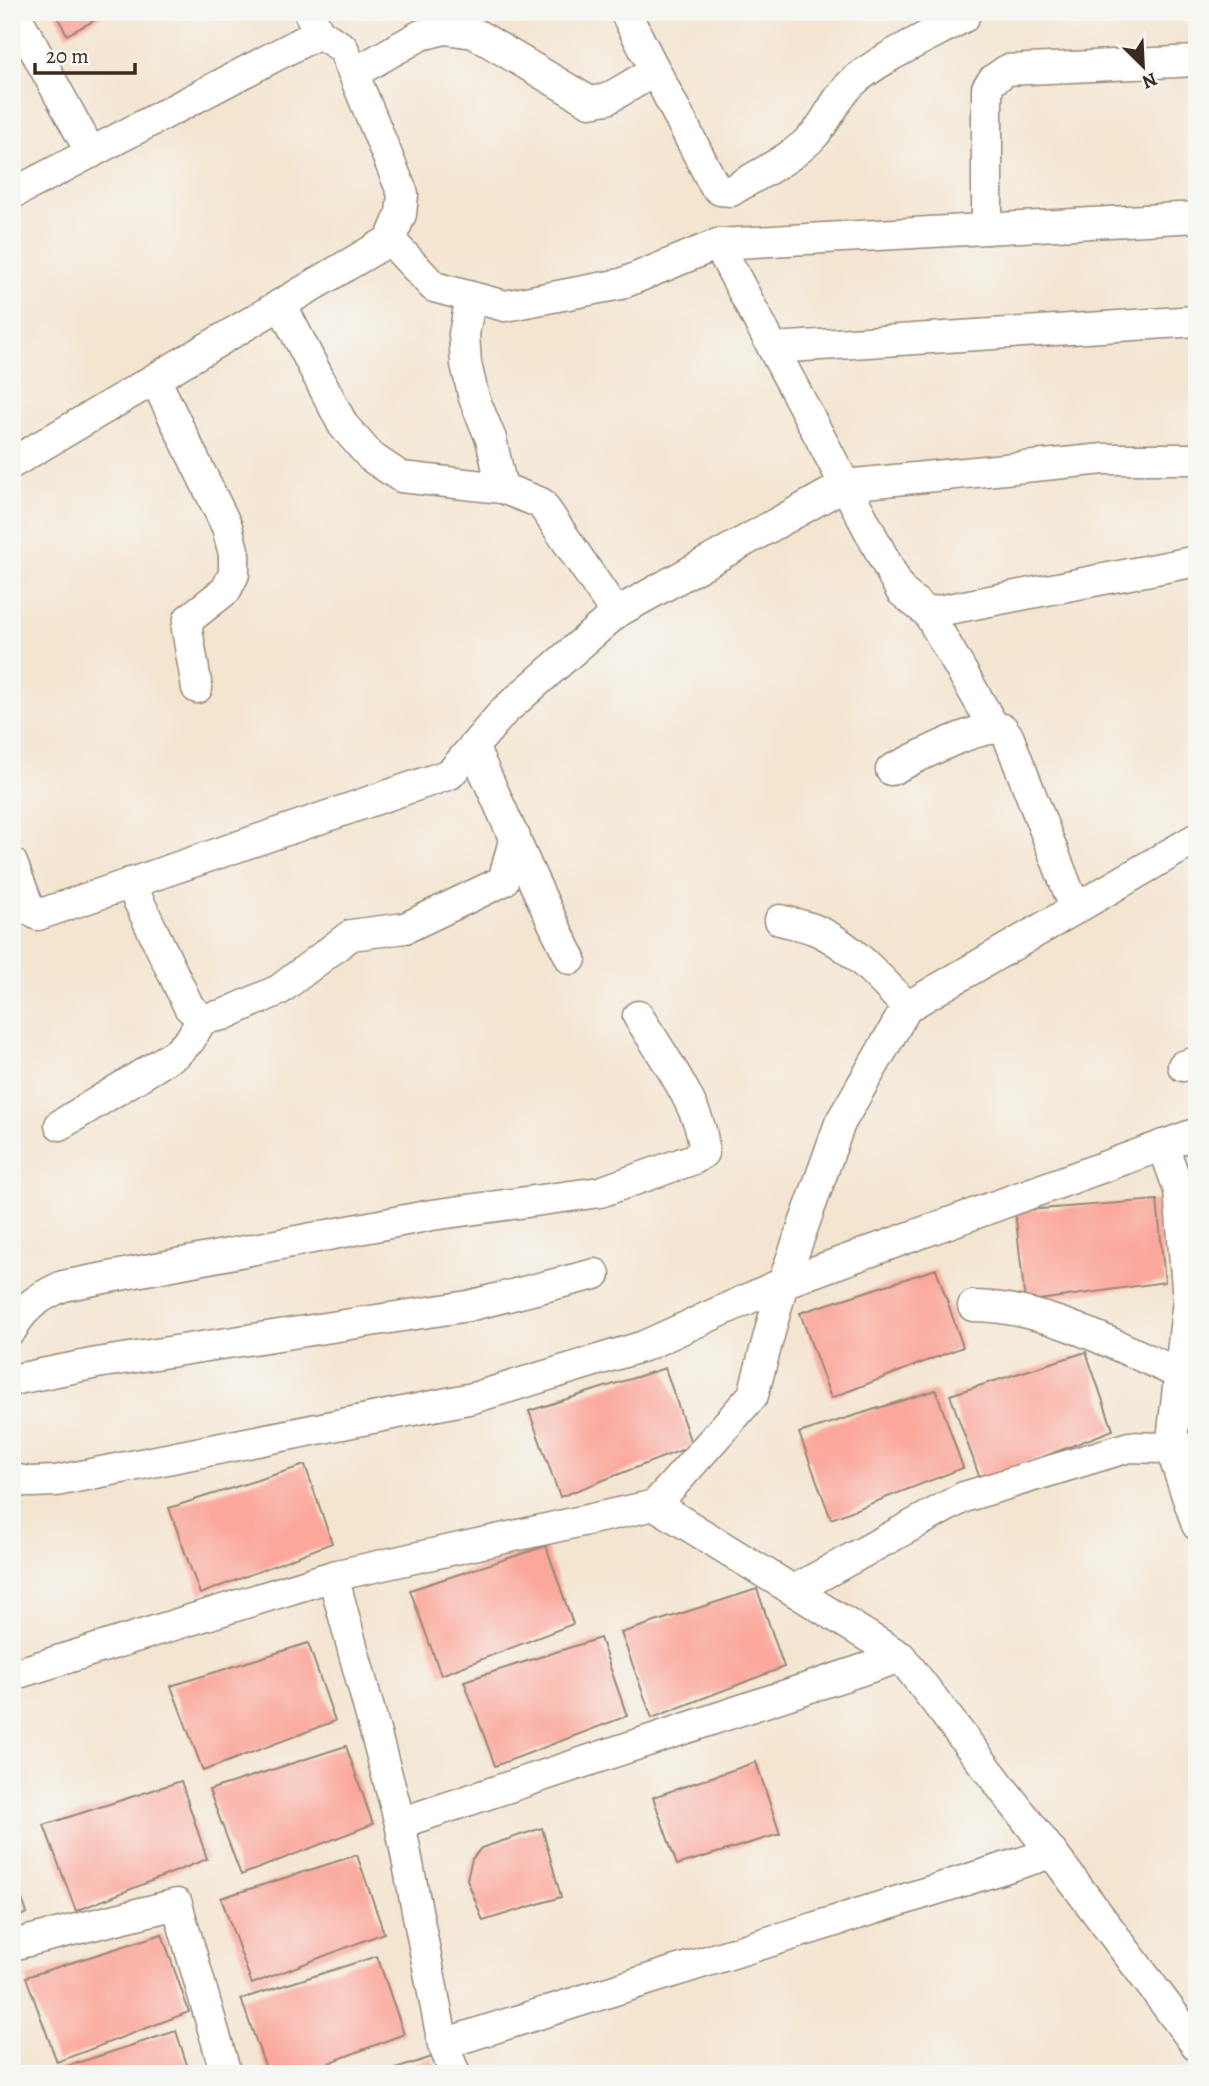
<svg xmlns="http://www.w3.org/2000/svg" width="1209" height="2086" viewBox="0 0 1209 2086" font-family="Alegreya,serif">
	<rect width="100%" height="100%" fill="#f6f6f2"/>
	<filter id="ink" filterUnits="userSpaceOnUse"><feTurbulence type="fractalNoise" baseFrequency=".0143" numOctaves="2"/><feDisplacementMap in="SourceGraphic" scale="14" xChannelSelector="R" yChannelSelector="G"/><feConvolveMatrix kernelMatrix="1 2 1 2 8 2 1 2 1" color-interpolation-filters="sRGB"/></filter>
	<filter id="wash" filterUnits="userSpaceOnUse"><feTurbulence type="fractalNoise" baseFrequency=".00686" numOctaves="4" result="noise"/><feDisplacementMap in="SourceGraphic" scale="28" xChannelSelector="R" yChannelSelector="G"/><feGaussianBlur stdDeviation="1.57" result="paint"/><feColorMatrix in="noise" values="0 0 0 0 0 0 0 0 0 0 0 0 0 0 0 0 0 1.4 0 .05"/><feComposite in="paint" operator="in"/></filter>
	<g filter="url(#wash)">
		<rect width="100%" height="100%" fill="#f4e5d1"/>
		<g id="blocks">
			<g fill="#fba79b">
				<path d="M55,12H110L67,35Z"/>
				<path d="M1157,1200L1165,1282L1025,1302L1015,1211Z"/>
				<path d="M936,1269L963,1347L831,1398L800,1313Z"/>
				<path d="M1086,1352L1113,1430L981,1481L950,1395Z"/>
				<path d="M665,1368L692,1446L560,1497L529,1411Z"/>
				<path d="M936,1390L963,1468L831,1519L799,1433Z"/>
				<path d="M305,1465L332,1543L200,1594L169,1508Z"/>
				<path d="M546,1546L573,1624L441,1675L410,1590Z"/>
				<path d="M757,1589L784,1667L652,1718L621,1633Z"/>
				<path d="M600,1638L627,1716L495,1766L464,1681Z"/>
				<path d="M308,1643L335,1721L203,1771L171,1686Z"/>
				<path d="M346,1746L373,1824L241,1875L209,1790Z"/>
				<path d="M756,1762L780,1834L677,1865L653,1797Z"/>
				<path d="M181,1781L207,1859L76,1911L44,1825Z"/>
				<path d="M542,1828L561,1897L483,1921L467,1879L472,1859L481,1848Z"/>
				<path d="M357,1855L384,1933L252,1984L221,1898Z"/>
				<path d="M12,1872L27,1913L12,1919Z"/>
				<path d="M162,1934L189,2012L57,2062L26,1977Z"/>
				<path d="M377,1956L404,2034L300,2074H268L241,1999Z"/>
				<path d="M176,2031L190,2074H46V2073Z"/>
				<path d="M432,2057L438,2074H383V2073Z"/>
			</g>
		</g>
	</g>
	<g filter="url(#ink)">
		<use href="#blocks" fill-opacity="0" stroke="#988878" stroke-width="2"/>
		<g fill="none" stroke-linecap="round" stroke-linejoin="round">
			<defs>
				<g id="minor">
					<path d="M14,12L91,153"/>
					<path d="M625,12L714,185L720,190L731,191C758,174 794,158 815,134C829,118 836,97 853,82C881,57 930,36 964,17"/>
					<path d="M354,73L421,35L445,29L474,33L590,102L607,99L655,71"/>
					<path d="M12,194L319,33L309,12"/>
					<path d="M1197,217L718,244L901,591L928,613L1197,561"/>
					<path d="M987,229V88L993,80L1007,70L1197,61"/>
					<path d="M390,240L434,287L505,306L621,284L718,244"/>
					<path d="M471,297L464,334L466,364L474,398L491,439L502,488"/>
					<path d="M281,304L343,425L371,457L401,477L502,488L541,503L616,613"/>
					<path d="M773,348L1197,321"/>
					<path d="M155,379L227,527L234,554V574L226,590L189,619L187,629L197,688"/>
					<path d="M12,463L390,240L401,214L403,194L343,48L319,33"/>
					<path d="M928,613L994,727"/>
					<path d="M473,747C506,817 535,890 571,959"/>
					<path d="M891,770C917,758 977,724 1003,729L1008,736L1075,908"/>
					<path d="M12,863L30,910L38,915L450,774L504,711L616,613L845,485L1104,459H1197"/>
					<path d="M130,883L189,1007L202,1019L223,1015L279,990L351,935L405,928L503,881L515,837"/>
					<path d="M780,920C791,923 803,925 813,929C848,942 882,980 907,1007"/>
					<path d="M1183,1066L1197,1062"/>
					<path d="M60,1125L177,1053L190,1040L202,1019"/>
					<path d="M1163,1145L1179,1190L1188,1300L1171,1449L1197,1525"/>
					<path d="M973,1306C1043,1306 1117,1346 1180,1374"/>
					<path d="M12,1329C24,1306 41,1296 63,1286L432,1215L600,1192L694,1159L703,1153C709,1119 657,1046 638,1016"/>
					<path d="M12,1380L97,1363L468,1306L595,1274"/>
					<path d="M12,1479L31,1482L56,1481L473,1398L644,1346L783,1283L840,1123L907,1007L1197,838"/>
					<path d="M333,1576L400,1823L443,2044L455,2074"/>
					<path d="M794,1590L964,1497L1129,1447L1197,1449"/>
					<path d="M12,1675L333,1576L655,1505L753,1395L783,1283L1197,1133"/>
					<path d="M400,1823L901,1657"/>
					<path d="M1052,1853L1197,2046"/>
					<path d="M12,1945L177,1904L226,2074"/>
					<path d="M443,2044L1052,1853L901,1657L655,1505"/>
				</g>
			</defs>
			<use href="#minor" stroke="#988878" stroke-width="33"/>
			<use href="#minor" stroke="#fff" stroke-width="30"/>
		</g>
	</g>
	<rect width="1209" height="2086" fill="none" stroke="#f6f6f2" stroke-width="42"/>
	<g transform="translate(1143 66) rotate(156)" stroke="#f6f6f2" stroke-width="5" paint-order="stroke">
	<path d="M0-5L12 26L0 18L-12 26Z" fill="#3b2a1e"/>
	<text y="-10" font-size="19" font-weight="bold" text-anchor="middle" fill="#3b2a1e">N</text>
	</g>
	<path d="M35 63v10h100v-10" fill="none" stroke="#3b2a1e" stroke-width="3.5"/>
	<text x="46" y="63" font-size="21" fill="#3b2a1e" stroke="#f6f6f2" stroke-width="5" paint-order="stroke">20 m</text>
</svg>
